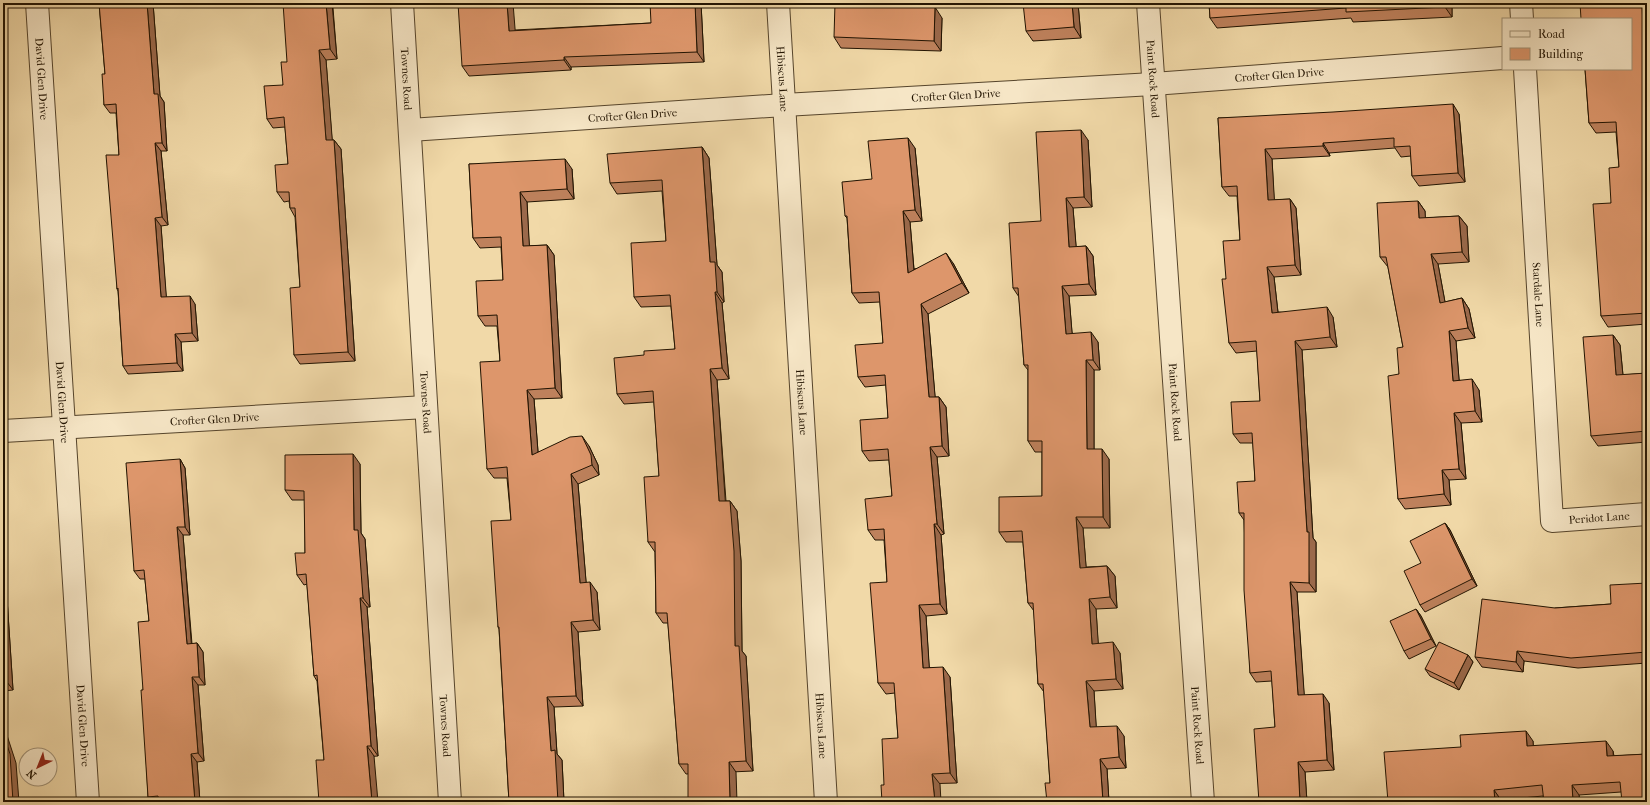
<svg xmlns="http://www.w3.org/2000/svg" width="1650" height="805" viewBox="0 0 1650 805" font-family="'IM FELL French Canon',serif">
	<rect width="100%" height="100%" fill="#f1d9a8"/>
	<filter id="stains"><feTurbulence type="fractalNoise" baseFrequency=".005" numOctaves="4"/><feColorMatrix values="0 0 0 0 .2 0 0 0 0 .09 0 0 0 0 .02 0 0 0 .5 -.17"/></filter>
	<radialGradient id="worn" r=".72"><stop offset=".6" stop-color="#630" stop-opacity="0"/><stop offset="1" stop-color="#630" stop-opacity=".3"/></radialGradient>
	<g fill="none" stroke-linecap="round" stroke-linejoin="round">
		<defs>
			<g id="minor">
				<path id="s1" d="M37,3L88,802"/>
				<path id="s2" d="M402,3L450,802"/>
				<path id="s3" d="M778,3L826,802"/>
				<path id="s4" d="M1148,3L1203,802"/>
				<path d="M1521,3L1522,19"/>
				<path id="s5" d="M1525,69L1552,521L1647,514"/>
				<path id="s6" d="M410,130L784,105L1153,84L1503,58"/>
				<path id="s7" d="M3,431L426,407"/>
			</g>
		</defs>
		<use href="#minor" stroke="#55442b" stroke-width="24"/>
		<use href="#minor" stroke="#f6e6c6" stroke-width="22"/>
	</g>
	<g fill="#be815c" stroke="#211301">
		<path d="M99,3H153L160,96L164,102L167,151H161L168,225L161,226L166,297L195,304L198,341L181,342L183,371L128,374L123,366L118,291L117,289L119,155L116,113H110L104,105L105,74Z"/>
		<path d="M701,3L704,62L571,67V70L469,76L462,66L515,30L651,23Z"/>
		<path d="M1078,3L1081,38L1033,41L1026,31Z"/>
		<path d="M1209,3H1452V17L1353,22L1351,18L1217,28L1210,18Z"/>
		<path d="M1647,3V324L1608,327L1601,316L1611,203L1619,167L1616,132L1596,133L1589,123L1585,69Z"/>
		<path d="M886,5L942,18L941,51L841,48L834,37Z"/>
		<path d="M333,8L337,59L326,60L332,140H334L341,149L355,361L300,364L294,355L300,287L295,217L290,208L289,201L284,202L277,192L288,164L285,127L273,128L267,119L283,85L287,62Z"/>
		<path d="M1459,114L1465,182L1419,186L1412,176L1411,156L1401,157L1395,148L1329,153L1330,156L1272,159L1274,200L1290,199L1296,208L1301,275L1274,277L1278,312L1333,317L1337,347L1302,350L1313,538L1316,542V592H1297L1304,695L1329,703L1334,770L1305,772L1307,802H1259L1275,727L1272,681L1256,682L1250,673L1244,520L1239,513L1255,481L1253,443H1240L1233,434L1260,401L1257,351L1236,353L1229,343L1226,279L1240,240L1237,196H1229L1222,187L1218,118Z"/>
		<path d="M1088,140L1092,207L1073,208L1076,247L1086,246L1093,256L1096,295L1069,296L1072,333L1098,342L1100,370H1094V449L1109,459L1110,528H1083L1086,567L1107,566L1115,576L1117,608L1096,609L1098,643L1120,653L1123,689L1094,691L1096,727L1124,736L1126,768L1107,769L1109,802H1047L1050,783L1044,692L1038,684L1034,611L1028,603L1023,542H1006L999,532L1042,496V452H1035L1028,441V370L1024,365L1019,297L1013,288L1041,221Z"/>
		<path d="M702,147L709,158L717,265L722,272L724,302L722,303L729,379L717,380L726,501H730L737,511L741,561L742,651L746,656L753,771L686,774L679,764L668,623H663L656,613L655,552L648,542L659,476L654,402L624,404L617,394L644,355L675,349L671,306L641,307L634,297L666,241L662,191L617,194L610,183Z"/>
		<path d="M915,148L922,221L910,222L914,269L953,263L969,293L928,314L935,397H939L946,407L949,456L937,457L944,534L941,535L947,614L926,616L929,667L950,677L957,783L884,785L898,738L895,693L886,694L878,683L887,582L884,540H875L868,530L892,496L889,460L869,461L862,451L888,418L886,385L865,387L858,377L883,343L880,302L859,303L852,293L847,218L845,216L872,179Z"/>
		<path d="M469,164L572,169L574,199L527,202L529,246L547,245L554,255L562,398L534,399L538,452L589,446L598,465L599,475L578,484L586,582L597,592L600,630L578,632L583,706L554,707L557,754L562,760L564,802H509L499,629L498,627L511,520L507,478H494L487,469L500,361L497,326H485L478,316L503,280L501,247L480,248L473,238Z"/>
		<path d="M1418,201L1425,211V218L1459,216L1467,226L1469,262L1438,264L1445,302L1462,298L1469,309L1475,338L1456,341L1459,380L1479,390L1482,422L1461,423L1466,479L1449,480L1451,505L1405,509L1398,499L1399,374L1403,347L1388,267L1380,257Z"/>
		<path d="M1613,335L1620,345L1623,375L1647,373V442L1598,446L1591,436Z"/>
		<path d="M180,459L185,468L190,535H183L192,644L197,643L203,652L205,685H198L204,761L197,762L200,802H151L148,797L143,690L149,621L145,579H140L134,571Z"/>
		<path d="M360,464L361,533L365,539L370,607H367L378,756L324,760L317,681L314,676L307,584L304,585L297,575L305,553V500H292L285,490Z"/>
		<path d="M1445,523L1450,530L1477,586L1425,612L1420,605L1421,563Z"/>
		<path d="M3,537L13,690L3,691Z"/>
		<path d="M1647,583V663L1578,668L1524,661L1523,672L1482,667L1475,657L1555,608L1611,604Z"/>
		<path d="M1416,609L1421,616L1436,646L1409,659L1404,651Z"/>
		<path d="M1468,655L1473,662L1459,690L1430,676L1425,669Z"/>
		<path d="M1533,741V746L1613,751L1614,756L1647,754L1621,792L1579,795L1580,802H1544L1543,796L1501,800L1461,747Z"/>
	</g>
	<g fill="#9b694b" stroke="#211301">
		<path d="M147,3H153L160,96L164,102L167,151L162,143L154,94Z"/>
		<path d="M326,3H332L337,59L330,49Z"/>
		<path d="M507,3H513L516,41L509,31Z"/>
		<path d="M695,3H701L704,62L697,52Z"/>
		<path d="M878,3H886L885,15L878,5Z"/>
		<path d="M1072,3H1078L1081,38L1074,27Z"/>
		<path d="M1445,3H1452V17L1445,7Z"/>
		<path d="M1642,3H1647V56L1644,52Z"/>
		<path d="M935,7L942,18L941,51L934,41Z"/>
		<path d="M319,50L326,60L333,149L326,140Z"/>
		<path d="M564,57L571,67V70L564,60Z"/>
		<path d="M1453,104L1459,114L1465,182L1458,173Z"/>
		<path d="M1081,130L1088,140L1092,207L1084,197Z"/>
		<path d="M908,138L915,148L922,221L915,210Z"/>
		<path d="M334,140L341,149L355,361L348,352Z"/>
		<path d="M155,143L161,151L168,225L162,217Z"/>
		<path d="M1323,143L1329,153L1330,156L1323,146Z"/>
		<path d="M702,147L709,158L717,265L722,272L724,302L717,292L710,262Z"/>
		<path d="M1265,149L1272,159L1275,210L1268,200Z"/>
		<path d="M565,159L572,169L574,199L567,189Z"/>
		<path d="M520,192L527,202L530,256L523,246Z"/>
		<path d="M1066,198L1073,208L1077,257L1069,247Z"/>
		<path d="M1290,199L1296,208L1301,275L1295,265Z"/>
		<path d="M1418,201L1425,211L1426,228L1419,218Z"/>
		<path d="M903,211L910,222L915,283L908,273Z"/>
		<path d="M1459,216L1467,226L1469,262L1462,252Z"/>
		<path d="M155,218L161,226L167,305L161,297Z"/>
		<path d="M547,245L554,255L562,398L555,388Z"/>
		<path d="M1086,246L1093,256L1096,295L1089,284Z"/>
		<path d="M946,253L953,263L969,293L962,283Z"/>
		<path d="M1431,254L1438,264L1447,313L1440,303Z"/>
		<path d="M1267,267L1274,277L1279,322L1272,313Z"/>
		<path d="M1062,286L1069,296L1073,344L1066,334Z"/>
		<path d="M715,292L722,303L729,379L722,368Z"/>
		<path d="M190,296L195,304L198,341L192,333Z"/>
		<path d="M1462,298L1469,309L1475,338L1468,328Z"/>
		<path d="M921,304L928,314L936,407L929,397Z"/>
		<path d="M1327,307L1333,317L1337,347L1330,337Z"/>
		<path d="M1449,331L1456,341L1460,391L1453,381Z"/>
		<path d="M1091,332L1098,342L1100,370L1093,360Z"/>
		<path d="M175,334L181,342L183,371L177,363Z"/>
		<path d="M1613,335L1620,345L1624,386L1616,375Z"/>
		<path d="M1295,341L1302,350L1313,538L1316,542V592L1309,583L1307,532Z"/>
		<path d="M1086,360L1094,370V459L1087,449Z"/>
		<path d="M710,369L717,380L726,511L719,501Z"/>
		<path d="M1472,379L1479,390L1482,422L1475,411Z"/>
		<path d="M527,390L534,399L539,465L532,455Z"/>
		<path d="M939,397L946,407L949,456L942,446Z"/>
		<path d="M1454,413L1461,423L1466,479L1459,469Z"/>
		<path d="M582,436L589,446L598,465L599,475L592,465Z"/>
		<path d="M930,447L937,457L944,534L937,524Z"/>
		<path d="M1102,449L1109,459L1110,528L1103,517Z"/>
		<path d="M353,454L360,464L361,533L365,539L370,607L363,598L354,530Z"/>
		<path d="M180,459L185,468L190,535L185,527Z"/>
		<path d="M1442,470L1449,480L1451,505L1444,494Z"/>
		<path d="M571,474L578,484L587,593L580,583Z"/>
		<path d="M730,501L737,511L741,561L742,651L746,656L753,771L746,761L735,646Z"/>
		<path d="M1076,517L1083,528L1087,578L1080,568Z"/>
		<path d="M1445,523L1450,530L1477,586L1472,579Z"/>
		<path d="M934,524L941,535L947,614L940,604Z"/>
		<path d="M177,527L183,535L192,652L187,644Z"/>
		<path d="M3,537L13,690L7,682L3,621Z"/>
		<path d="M1107,566L1115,576L1117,608L1110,597Z"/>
		<path d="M590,582L597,592L600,630L593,620Z"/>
		<path d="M1290,582L1297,592L1305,705L1298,695Z"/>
		<path d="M360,598L367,607L378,756L371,746Z"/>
		<path d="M1089,599L1096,609L1099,654L1092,644Z"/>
		<path d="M919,605L926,616L930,678L923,668Z"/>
		<path d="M1416,609L1421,616L1436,646L1431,639Z"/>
		<path d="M571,622L578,632L583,706L576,696Z"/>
		<path d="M1113,642L1120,653L1123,689L1116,679Z"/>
		<path d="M197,643L203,652L205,685L199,677Z"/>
		<path d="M1517,651L1524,661L1523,672L1516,662Z"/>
		<path d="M1468,655L1473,662L1459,690L1454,683Z"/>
		<path d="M943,667L950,677L957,783L950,773Z"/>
		<path d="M192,677L198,685L204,761L198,753Z"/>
		<path d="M1086,681L1094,691L1097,738L1090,727Z"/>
		<path d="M1323,694L1329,703L1334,770L1327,760Z"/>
		<path d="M547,697L554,707L557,754L562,760L564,802H558L551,751Z"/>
		<path d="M3,723L16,763L19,802H13L3,733Z"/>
		<path d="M1117,726L1124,736L1126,768L1119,757Z"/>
		<path d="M1526,731L1533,741L1534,756L1527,746Z"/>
		<path d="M1606,741L1613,751L1614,766L1607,756Z"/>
		<path d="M367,746L374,756L378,802H372Z"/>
		<path d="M191,754L197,762L200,802H195Z"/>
		<path d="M1100,759L1107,769L1109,802H1103Z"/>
		<path d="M729,762L736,772L737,802H730Z"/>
		<path d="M1298,762L1305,772L1307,802H1300Z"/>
		<path d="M932,774L940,784L941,802H935Z"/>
		<path d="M1572,785L1579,795L1580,802H1573Z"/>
		<path d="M1494,790L1501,800V802H1495Z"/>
	</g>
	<g fill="#dd966b" stroke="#211301">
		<path d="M99,3H147L154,94H158L162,143H155L162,217L155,218L161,297L190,296L192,333L175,334L177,363L123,366L118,288L117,289L106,155H119L116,104L104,105L102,74H105Z"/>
		<path d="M283,3H326L330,49L319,50L326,140H334L348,352L294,355L290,288L300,287L295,208H290L289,192H277L275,165L288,164L284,117L267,119L264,86L283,85L281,62H287Z"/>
		<path d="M458,3H507L509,31L651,23L650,3H695L697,52L564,57V60L462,66Z"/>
		<path d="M835,3H878V5L935,7L934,41L834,37Z"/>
		<path d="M1023,3H1072L1074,27L1026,31Z"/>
		<path d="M1209,3H1445V7L1346,12V8L1210,18Z"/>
		<path d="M1580,3H1642L1644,52H1647V313L1601,316L1593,204L1611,203L1609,168L1619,167L1616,122L1589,123L1585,69H1631V19H1581Z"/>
		<path d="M1453,104L1458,173L1412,176L1410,146L1394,147V138L1323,143V146L1265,149L1268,200L1290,199L1295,265L1267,267L1272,313L1327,307L1330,337L1295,341L1307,532H1309V583L1290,582L1298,695L1323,694L1327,760L1298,762L1300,802H1259L1254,729L1275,727L1271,671L1250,673L1244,590V513H1239L1237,482L1255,481L1252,433L1233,434L1231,402L1260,401L1256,341L1229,343L1222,279H1226L1223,241L1240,240L1237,186L1222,187L1218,118L1333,112Z"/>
		<path d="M1081,130L1084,197L1066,198L1069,247L1086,246L1089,284L1062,286L1066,334L1091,332L1093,360H1086L1087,449H1102L1103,517H1076L1080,568L1107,566L1110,597L1089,599L1092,644L1113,642L1116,679L1086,681L1090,727L1117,726L1119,757L1100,759L1103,802H1047L1045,783H1050L1043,684H1038L1033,603H1028L1022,531L999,532V497L1042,496V441H1028V365H1024L1018,288H1013L1009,223L1041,221L1036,132Z"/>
		<path d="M908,138L915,210L903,211L908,273L946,253L962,283L921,304L929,397H939L942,446L930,447L937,524H934L940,604L919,605L923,668L943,667L950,773L932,774L935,802H882L881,785H884L882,739L898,738L894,683H878L870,583L887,582L884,529L868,530L865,499L892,496L888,449L862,451L860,420L888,418L885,375L858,377L855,345L883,343L879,292L852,293L847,216H845L842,182L872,179L868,141Z"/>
		<path d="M702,147L710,262H715L717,292H715L722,368L710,369L719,501H730L734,551L735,646H739L746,761L729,762L730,802H688V764H679L667,613H656L655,542H648L644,477L659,476L653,391L617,394L614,358L644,355V351L675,349L670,295L634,297L631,243L666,241L662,180L610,183L607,154Z"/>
		<path d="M565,159L567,189L520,192L523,246L547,245L555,388L527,390L532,455L570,437L582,436L591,455L592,465L571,474L580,583L590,582L593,620L571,622L576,696L547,697L551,751L555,750L558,802H509L499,627H498L491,521L511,520L507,467L487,469L480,362L500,361L497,315L478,316L476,281L503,280L501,237L473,238L469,164Z"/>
		<path d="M1418,201L1419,218L1459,216L1462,252L1431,254L1440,303L1462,298L1468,328L1449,331L1453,381L1472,379L1475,411L1454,413L1459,469L1442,470L1444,494L1398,499L1388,376L1399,374L1397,348L1403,347L1386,257H1380L1377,203Z"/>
		<path d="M1613,335L1616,375L1647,373V431L1591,436L1583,337Z"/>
		<path d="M353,454L354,530H358L363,598H360L371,746H367L372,802H319L316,760H324L317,675L314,676L306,574L297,575L295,553H305L304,491L285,490V455Z"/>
		<path d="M180,459L185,527H177L187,644L197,643L199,677H192L198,753L191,754L195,802H159L158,796L148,797L141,690H143L138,622L149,621L144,570L134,571L126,463Z"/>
		<path d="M1445,523L1472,579L1420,605L1404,571L1421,563L1410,541Z"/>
		<path d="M1647,583V652L1571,658L1517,651L1516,662L1475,657L1482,599L1555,608L1611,604L1610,585Z"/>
		<path d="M1416,609L1431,639L1404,651L1390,621Z"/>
		<path d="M3,621L7,682H3Z"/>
		<path d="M1439,642L1468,655L1454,683L1425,669Z"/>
		<path d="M1526,731L1527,746L1606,741L1607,756L1647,754V802H1622L1620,782L1572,785L1573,802H1544L1542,785L1494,790L1495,802H1388L1384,752L1461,747L1460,735Z"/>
		<path d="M3,733L10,754L13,802H3Z"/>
	</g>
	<g text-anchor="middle" stroke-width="3.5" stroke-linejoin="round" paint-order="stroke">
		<g font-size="11" fill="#211301" stroke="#f6e6c6">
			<text dy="4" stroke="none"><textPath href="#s6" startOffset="871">Crofter Glen Drive</textPath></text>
			<text dy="4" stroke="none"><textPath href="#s1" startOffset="76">David Glen Drive</textPath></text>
			<text dy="4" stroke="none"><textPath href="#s2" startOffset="76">Townes Road</textPath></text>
			<text dy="4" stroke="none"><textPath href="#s3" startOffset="76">Hibiscus Lane</textPath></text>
			<text dy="4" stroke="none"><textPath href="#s4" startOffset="76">Paint Rock Road</textPath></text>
			<text dy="4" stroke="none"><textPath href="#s6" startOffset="547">Crofter Glen Drive</textPath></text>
			<text dy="4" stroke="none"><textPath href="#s6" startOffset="223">Crofter Glen Drive</textPath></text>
			<text dy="4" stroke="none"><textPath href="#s5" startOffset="226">Stardale Lane</textPath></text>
			<text dy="4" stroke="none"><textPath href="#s3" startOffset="400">Hibiscus Lane</textPath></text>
			<text dy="4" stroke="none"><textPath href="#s1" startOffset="400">David Glen Drive</textPath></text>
			<text dy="4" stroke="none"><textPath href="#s2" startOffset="400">Townes Road</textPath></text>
			<text dy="4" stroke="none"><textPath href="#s4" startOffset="400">Paint Rock Road</textPath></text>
			<text dy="4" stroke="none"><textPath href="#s7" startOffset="212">Crofter Glen Drive</textPath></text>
			<text dy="4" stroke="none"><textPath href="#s5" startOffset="500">Peridot Lane</textPath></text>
			<text dy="4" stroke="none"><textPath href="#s1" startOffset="724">David Glen Drive</textPath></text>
			<text dy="4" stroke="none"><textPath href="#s2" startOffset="724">Townes Road</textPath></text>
			<text dy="4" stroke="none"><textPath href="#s3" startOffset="724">Hibiscus Lane</textPath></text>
			<text dy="4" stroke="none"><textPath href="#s4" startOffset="724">Paint Rock Road</textPath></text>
		</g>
	</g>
	<rect width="1650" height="805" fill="none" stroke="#f1d9a8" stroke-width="16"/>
	<rect x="4" y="4" width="1642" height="797" fill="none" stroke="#211301" stroke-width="2"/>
	<rect x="8" y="8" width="1634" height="789" fill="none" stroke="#211301"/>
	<rect x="1502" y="18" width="130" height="52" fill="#f6e6c6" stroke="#a19277"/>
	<rect x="1510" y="31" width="20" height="6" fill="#f6e6c6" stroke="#a19277"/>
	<text x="1538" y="38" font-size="12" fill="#211301">Road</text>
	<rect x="1510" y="48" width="20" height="12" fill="#dd966b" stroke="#a19277"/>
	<text x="1538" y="58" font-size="12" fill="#211301">Building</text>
	<g transform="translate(38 767) rotate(223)"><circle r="19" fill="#f6e6c6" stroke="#a19277"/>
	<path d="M0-3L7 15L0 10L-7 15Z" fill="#8f2418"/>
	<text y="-6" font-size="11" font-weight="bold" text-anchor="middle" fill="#211301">N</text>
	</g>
	<rect width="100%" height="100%" filter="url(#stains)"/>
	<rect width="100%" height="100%" fill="url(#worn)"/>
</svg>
